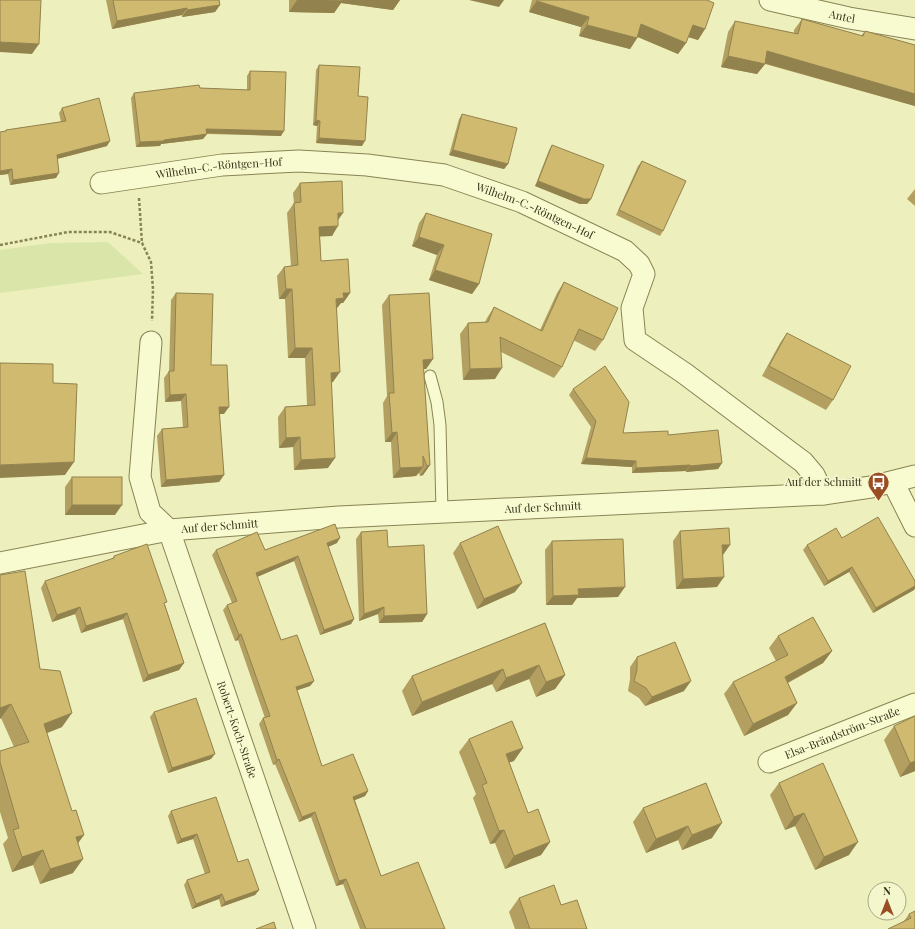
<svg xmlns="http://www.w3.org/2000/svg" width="915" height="929" viewBox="0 0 915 929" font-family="'Playfair Display',serif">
	<rect width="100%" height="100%" fill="#edf0bc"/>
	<path fill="#dae6a9" d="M108,242L143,274L0,293V250L50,243Z"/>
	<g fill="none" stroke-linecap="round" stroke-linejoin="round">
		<defs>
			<path id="service" d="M430,376L437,402L440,425L442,512"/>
			<g id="minor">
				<path id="s1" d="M770,0L849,18L915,29"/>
				<path id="s2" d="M101,183L222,165L299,161L367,165L444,175L522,202L625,251L639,264L644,274L632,308L635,340L684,373L803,462L814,475L823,494"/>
				<path id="s3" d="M151,342L140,477L150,512L169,530L305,929"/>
				<path d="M893,482L915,526"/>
				<path id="s4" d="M0,563L169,530L339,517L823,494L871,487L915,476"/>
				<path id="s5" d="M769,762L915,704"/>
			</g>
		</defs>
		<use href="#service" stroke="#888355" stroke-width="13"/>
		<use href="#minor" stroke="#888355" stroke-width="23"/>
		<g stroke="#888355" stroke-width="2.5" stroke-dasharray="3 2" stroke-linecap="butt">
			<path d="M139,198L142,243"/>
			<path d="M0,245L68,232H110L142,243L151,262L153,289L152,321"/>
		</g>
		<use href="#service" stroke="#f8fbd0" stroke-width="11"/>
		<use href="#minor" stroke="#f8fbd0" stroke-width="21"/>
	</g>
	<g fill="#b3a060">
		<path d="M106,0H219L220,5L215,12L182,17V15L112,29Z"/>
		<path d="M289,0H400L393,10L341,3L334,13L289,12Z"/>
		<path d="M532,0H707L705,29L698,40L688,37L686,43L678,54L638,37L630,49L579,36L581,27L529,12Z"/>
		<path d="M802,19L861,36L865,31L915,45V106L765,64L757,74L721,67L728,32L735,21L794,33V30Z"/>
		<path d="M319,65L358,96L362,146L316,143L317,126L313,125L316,70Z"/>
		<path d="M250,71L281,136L207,134L203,139L161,144L160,146L136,147L131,98L134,93L200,88L247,90V76Z"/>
		<path d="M62,108L107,146L57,159L56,178L10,185L8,174L0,175V132L5,131L6,130L61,122L59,113Z"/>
		<path d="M462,114L508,164L504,169L449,155L459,119Z"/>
		<path d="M552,145L591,199L587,204H580L535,186L549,150Z"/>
		<path d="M642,161L663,231L660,236L616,215L638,166Z"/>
		<path d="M300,183L338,220L332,236H320L321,261L350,293L343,303H341L337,308L333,382L331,383L328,468L294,470L293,447L279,448L278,417L285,407L307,405L305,358H288L285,299H279L277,276L284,267L291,266L287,213L294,203L293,193Z"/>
		<path d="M915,189V206L907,199Z"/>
		<path d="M426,213L479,284L472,294L429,280L437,255L412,246L419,223Z"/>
		<path d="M564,282L603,340L595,351L573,340L562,367L554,378L501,352L495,379L463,380L460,334L468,323L485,322L487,318L494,307L540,330L557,293Z"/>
		<path d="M176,293L211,365L224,414H219L224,475L219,482L161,487L157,436L162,429L183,428L181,401L165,402L164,378L169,371L171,300Z"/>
		<path d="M389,295L433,359L426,369H423L430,465L423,475L420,476L419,473L416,476L393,478L391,442H385L383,403L387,396L382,305Z"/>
		<path d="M787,333L833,400L826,410L762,376L780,343Z"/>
		<path d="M573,389L623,433L668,435L722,463L718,469L686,472V471L632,473V467L581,464L591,427L569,395Z"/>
		<path d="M72,477L115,515H65V487Z"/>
		<path d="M680,531L717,587L676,589L673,541Z"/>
		<path d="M361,532L388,547L427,614L422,622L379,623L378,614L359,621L356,539Z"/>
		<path d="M842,538L915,581V588L914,590L873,613L849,572L824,586L803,550L807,545Z"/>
		<path d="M552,541L618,597L577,598L572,605H546L545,550Z"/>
		<path d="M337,543L328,547L354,619L351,624L320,635L294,561L257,577L281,640L314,681L310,686L297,690L322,766L368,791L365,796L355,800L381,876L445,929H360L343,884L336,886L311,817L299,822L275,764L273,765L259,724L263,718H265L238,640L235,641L223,610L227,605L232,603L212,555L216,550H265Z"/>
		<path d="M460,543L515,592L477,609L453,553Z"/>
		<path d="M114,556L165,605L184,663L179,670L143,682L123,619L81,633L75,614L52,622L41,588L45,581L112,559Z"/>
		<path d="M0,575L40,669L62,727L47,733L78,843L73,873L40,884L33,865L12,872L3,844L8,838L0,812V751L14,747L1,718L0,719Z"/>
		<path d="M545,623L565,675L555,689L536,697L529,679L496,692L492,684L412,716L402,691L412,676Z"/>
		<path d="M778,636L832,651L823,663L788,683L797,703L788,715L744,736L724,694L733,682L776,661L769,648Z"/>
		<path d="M637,657L684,691L645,706L639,698L628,691L630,679V667Z"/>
		<path d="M154,712L211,759L168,773L150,717Z"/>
		<path d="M894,726L915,771L900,777L884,740Z"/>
		<path d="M469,739L514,761L509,762L528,813L550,842L541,855L505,869L495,843L490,844L473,798L476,794L459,752Z"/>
		<path d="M706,783L712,838L682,850L678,840L646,853L633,822L643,808Z"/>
		<path d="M779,783L849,855L815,870L795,826L785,830L770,795Z"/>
		<path d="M171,811L238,862L259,890L255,895L221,907L219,899L192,909L184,885L187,880L205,874L193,839L177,844L168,816Z"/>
		<path d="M519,898L561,905L587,929H515L509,912Z"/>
		<path d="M915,911V929L904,921L909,914Z"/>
	</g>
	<g fill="#92824e">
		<path d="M297,0H400L393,10L341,3L334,13L289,12Z"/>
		<path d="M469,0H504L499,7Z"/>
		<path d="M537,1L589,17L581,27L529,12Z"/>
		<path d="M220,5L215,12L182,17L187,10Z"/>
		<path d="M187,8L182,15L112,29L117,21Z"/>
		<path d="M641,24L686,43L678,54L633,35Z"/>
		<path d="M587,25L637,38L630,49L579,36Z"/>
		<path d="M693,25L705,29L698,40L685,36Z"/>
		<path d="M0,42L39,44L32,54L0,52Z"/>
		<path d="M767,51L915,94V106L760,62Z"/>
		<path d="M728,56L765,64L757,74L721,67Z"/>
		<path d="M316,120L320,121L317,126L313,125Z"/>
		<path d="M206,129L284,131L281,136L202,133Z"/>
		<path d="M207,134L203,139L161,144L160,146L136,147L140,142Z"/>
		<path d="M319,138L365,141L362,146L316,143Z"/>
		<path d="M110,141L107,146L53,160L57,155Z"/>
		<path d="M453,150L508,164L504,169L449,155Z"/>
		<path d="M12,169L8,174L0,175V171Z"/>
		<path d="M59,173L56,178L10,185L13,180Z"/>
		<path d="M538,181L591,199L587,204H580L535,186Z"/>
		<path d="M338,213H343L336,223Z"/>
		<path d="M338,226L332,236L312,237L319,227Z"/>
		<path d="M419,237L444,245L437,255L412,246Z"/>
		<path d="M435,270L479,284L472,294L429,280Z"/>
		<path d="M286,289H292L285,299H279Z"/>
		<path d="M343,293H350L343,303H341L337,308L336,299Z"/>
		<path d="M295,348H312L305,358H288Z"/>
		<path d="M433,359L426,369H416L423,360Z"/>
		<path d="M502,368L495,379L463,380L470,369Z"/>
		<path d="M340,372L333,382L324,383L331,373Z"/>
		<path d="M186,394L181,401L165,402L170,395Z"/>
		<path d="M219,407H229L224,414H214Z"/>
		<path d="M397,432L391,442H385L392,433Z"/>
		<path d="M300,437L293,447L279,448L286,438Z"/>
		<path d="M335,458L328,468L294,470L301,460Z"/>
		<path d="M586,458L636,461L632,467L581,464Z"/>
		<path d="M74,462L65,475L0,478V465Z"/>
		<path d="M722,463L718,469L686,472L690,466Z"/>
		<path d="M430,465L423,475L420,476L427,466Z"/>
		<path d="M690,465L686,471L632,473L636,468Z"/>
		<path d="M423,467L416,476L393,478L400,468Z"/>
		<path d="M224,475L219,482L161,487L166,480Z"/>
		<path d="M72,505H122L115,515H65Z"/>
		<path d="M340,538L337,543L323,549L327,543Z"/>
		<path d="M722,545H730L723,555Z"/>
		<path d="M298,556L294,561L252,579L256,573Z"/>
		<path d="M852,567L849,572L824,586L828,581Z"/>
		<path d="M724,577L717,587L676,589L683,579Z"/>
		<path d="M522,583L515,592L477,609L484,599Z"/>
		<path d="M915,586V588L914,590L873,613L876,608Z"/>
		<path d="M625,587L618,597L577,598L572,605H546L553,596L578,589Z"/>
		<path d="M80,607L75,614L52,622L57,615Z"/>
		<path d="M384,607L378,614L359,621L364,614Z"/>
		<path d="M127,613L123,619L81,633L86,626Z"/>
		<path d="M427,614L422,622L379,623L384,616Z"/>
		<path d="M354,619L351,624L320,635L324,630Z"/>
		<path d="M241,634L238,640L235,641L239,635Z"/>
		<path d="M832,651L823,663L776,689L785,677Z"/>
		<path d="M184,663L179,670L143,682L148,675Z"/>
		<path d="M539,665L529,679L496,692L506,678Z"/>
		<path d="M503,669L492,684L412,716L422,702Z"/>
		<path d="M565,675L555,689L536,697L546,682Z"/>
		<path d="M314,681L310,686L292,692L296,687Z"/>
		<path d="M691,681L684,691L645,706L652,697Z"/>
		<path d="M797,703L788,715L744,736L753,724Z"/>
		<path d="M11,704L1,718L0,719V708Z"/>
		<path d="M72,713L62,727L34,738L44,724Z"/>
		<path d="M523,748L514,761L497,767L506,754Z"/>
		<path d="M215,754L211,759L168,773L172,768Z"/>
		<path d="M279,759L275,764L273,765L277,760Z"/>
		<path d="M915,761V771L900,777L910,763Z"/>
		<path d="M368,791L365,796L350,802L353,797Z"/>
		<path d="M315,812L311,817L299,822L302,817Z"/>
		<path d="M804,813L795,826L785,830L794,817Z"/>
		<path d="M722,823L712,838L682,850L692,835Z"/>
		<path d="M688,826L678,840L646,853L656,839Z"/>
		<path d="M504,830L495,843L490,844L499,831Z"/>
		<path d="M197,834L193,839L177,844L181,839Z"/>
		<path d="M84,835L74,849L76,837Z"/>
		<path d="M550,842L541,855L505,869L514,856Z"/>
		<path d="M858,842L849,855L815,870L824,857Z"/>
		<path d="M43,850L33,865L12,872L22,857Z"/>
		<path d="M83,859L73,873L40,884L50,869Z"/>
		<path d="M346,879L343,884L336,886L339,881Z"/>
		<path d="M259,890L255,895L221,907L225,902Z"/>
		<path d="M222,894L219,899L192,909L196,904Z"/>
	</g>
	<g fill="#d0ba70" stroke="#92824e">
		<path d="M0,0H41L39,44L0,42Z"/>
		<path d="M113,0H219L220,5L187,10V8L117,21Z"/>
		<path d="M303,0H342V1Z"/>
		<path d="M537,0H707L714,3L705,29L693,25L686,43L641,24L637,38L587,25L589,17L537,1Z"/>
		<path d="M802,19L863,36L865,31L915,45V94L767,51L765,64L728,56L735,21L798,34Z"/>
		<path d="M319,65L360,67L358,96L368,97L365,141L319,138L320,121L316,120Z"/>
		<path d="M250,71L286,72L284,131L206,129L207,134L164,140V141L140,142L134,93L199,85L200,88L250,90Z"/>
		<path d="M99,98L110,141L57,155L59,173L13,180L12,169L0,171V132L6,131V130L66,121L62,108Z"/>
		<path d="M462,114L517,128L508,164L453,150Z"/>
		<path d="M552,145L604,165L591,199H584L538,181Z"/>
		<path d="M642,161L686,181L663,231L619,210Z"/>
		<path d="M342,181L343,213H338V226L319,227L321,261L348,259L350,293H343L344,298L336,299L340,372L331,373L335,458L301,460L300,437L286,438L285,407L315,405L312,348H295L292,289H286L284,267L298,265L294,203L301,202L300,183Z"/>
		<path d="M426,213L492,234L479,284L435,270L444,245L419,237Z"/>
		<path d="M564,282L618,308L603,340L579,329L562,367L500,337L502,368L470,369L468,323L488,322L494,307L542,331Z"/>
		<path d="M176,293L213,294L211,365H227L229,407H219L224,475L166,480L162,429L188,427L186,394L170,395L169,371H174Z"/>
		<path d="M429,293L433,359L423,360L430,465L427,466L423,456V467L400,468L397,432L392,433L389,393H394L389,295Z"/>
		<path d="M787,333L851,366L833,400L769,366Z"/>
		<path d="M0,363L53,364V383L77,384L74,462L0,465Z"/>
		<path d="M605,366L629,402L623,433L668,431V435L718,430L722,463L690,466V465L636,468V461L586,458L596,421L573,389Z"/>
		<rect x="72" y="477" width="50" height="28"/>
		<path d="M878,517L915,581V586L876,608L852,567L828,581L807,545L836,528L842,538Z"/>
		<path d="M335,524L340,538L327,543L354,619L324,630L298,556L256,573L281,640L297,635L314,681L296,687L322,766L353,754L368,791L353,797L381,876L418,862L445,929H366L346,879L339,881L315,812L302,817L279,759L277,760L263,718L270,716L241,634L239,635L227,605L237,601L216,550L257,532L265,550Z"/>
		<path d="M498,526L522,583L484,599L460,543Z"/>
		<path d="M729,528L730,545H722L724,577L683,579L680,531Z"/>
		<path d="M387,530L388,547L424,545L427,614L384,616V607L364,614L361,532Z"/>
		<path d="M623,539L625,587L578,589L579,595L553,596L552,541Z"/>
		<path d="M147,544L167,602L164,603L184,663L148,675L127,613L86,626L80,607L57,615L45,581L114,558V556Z"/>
		<path d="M25,571L40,669L60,671L72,713L44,724L72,811L76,810L84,835L76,837L83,859L50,869L43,850L22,857L13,830L19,828L0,762V751L29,742L11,704L0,708V575Z"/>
		<path d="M813,617L832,651L785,677L797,703L753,724L733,682L788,655L778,636Z"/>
		<path d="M545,623L565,675L546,682L539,665L506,678L503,669L422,702L412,676Z"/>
		<path d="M675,642L691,681L652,697L646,688L634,681L637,670V657Z"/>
		<path d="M196,698L215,754L172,768L154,712Z"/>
		<path d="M915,716V761L910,763L894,726Z"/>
		<path d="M512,721L523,748L506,754L528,813L538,809L550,842L514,856L504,830L499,831L482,785L487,783L469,739Z"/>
		<path d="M823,763L858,842L824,857L804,813L794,817L779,783Z"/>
		<path d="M706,783L722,823L692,835L688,826L656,839L643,808Z"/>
		<path d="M216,797L238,862L248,859L259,890L225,902L222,894L196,904L187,880L210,872L197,834L181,839L171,811Z"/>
		<path d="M554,885L561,905L577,900L587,929H530L519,898Z"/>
		<path d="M915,911V929H888L911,918L909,914Z"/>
		<path d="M274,922L276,929H256Z"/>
	</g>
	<defs>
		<symbol id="bus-pin" viewBox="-11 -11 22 30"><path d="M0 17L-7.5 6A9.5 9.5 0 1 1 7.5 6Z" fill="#9a4c22" stroke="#f4f7cc"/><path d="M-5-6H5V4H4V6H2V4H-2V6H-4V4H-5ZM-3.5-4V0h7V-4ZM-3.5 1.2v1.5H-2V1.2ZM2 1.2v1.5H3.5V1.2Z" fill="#fff"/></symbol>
	</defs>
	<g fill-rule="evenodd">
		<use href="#bus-pin" x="866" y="470" width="25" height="34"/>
	</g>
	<g text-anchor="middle" stroke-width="3.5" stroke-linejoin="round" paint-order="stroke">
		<g font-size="11" fill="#37321b" stroke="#f4f7cc">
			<text dy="4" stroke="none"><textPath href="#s1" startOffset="74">Antel</textPath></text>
			<text dy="4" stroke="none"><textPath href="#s2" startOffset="119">Wilhelm-C.-Röntgen-Hof</textPath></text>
			<text dy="4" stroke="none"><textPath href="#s2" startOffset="443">Wilhelm-C.-Röntgen-Hof</textPath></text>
			<text dy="4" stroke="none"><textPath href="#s4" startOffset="547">Auf der Schmitt</textPath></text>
			<text dy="4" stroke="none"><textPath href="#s4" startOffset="223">Auf der Schmitt</textPath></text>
			<text dy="4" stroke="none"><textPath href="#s3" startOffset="409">Robert-Koch-Straße</textPath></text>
			<text dy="4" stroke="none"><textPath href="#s5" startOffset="79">Elsa-Brändström-Straße</textPath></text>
		</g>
		<g font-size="11" fill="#37321b" stroke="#f4f7cc" text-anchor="end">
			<text x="862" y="486">Auf der Schmitt</text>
		</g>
	</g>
	<g transform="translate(887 901)"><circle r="19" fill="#f4f7cc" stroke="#a8a885"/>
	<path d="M0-3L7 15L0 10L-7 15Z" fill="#9a4c22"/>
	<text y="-6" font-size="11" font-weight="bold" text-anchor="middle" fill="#37321b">N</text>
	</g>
</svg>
